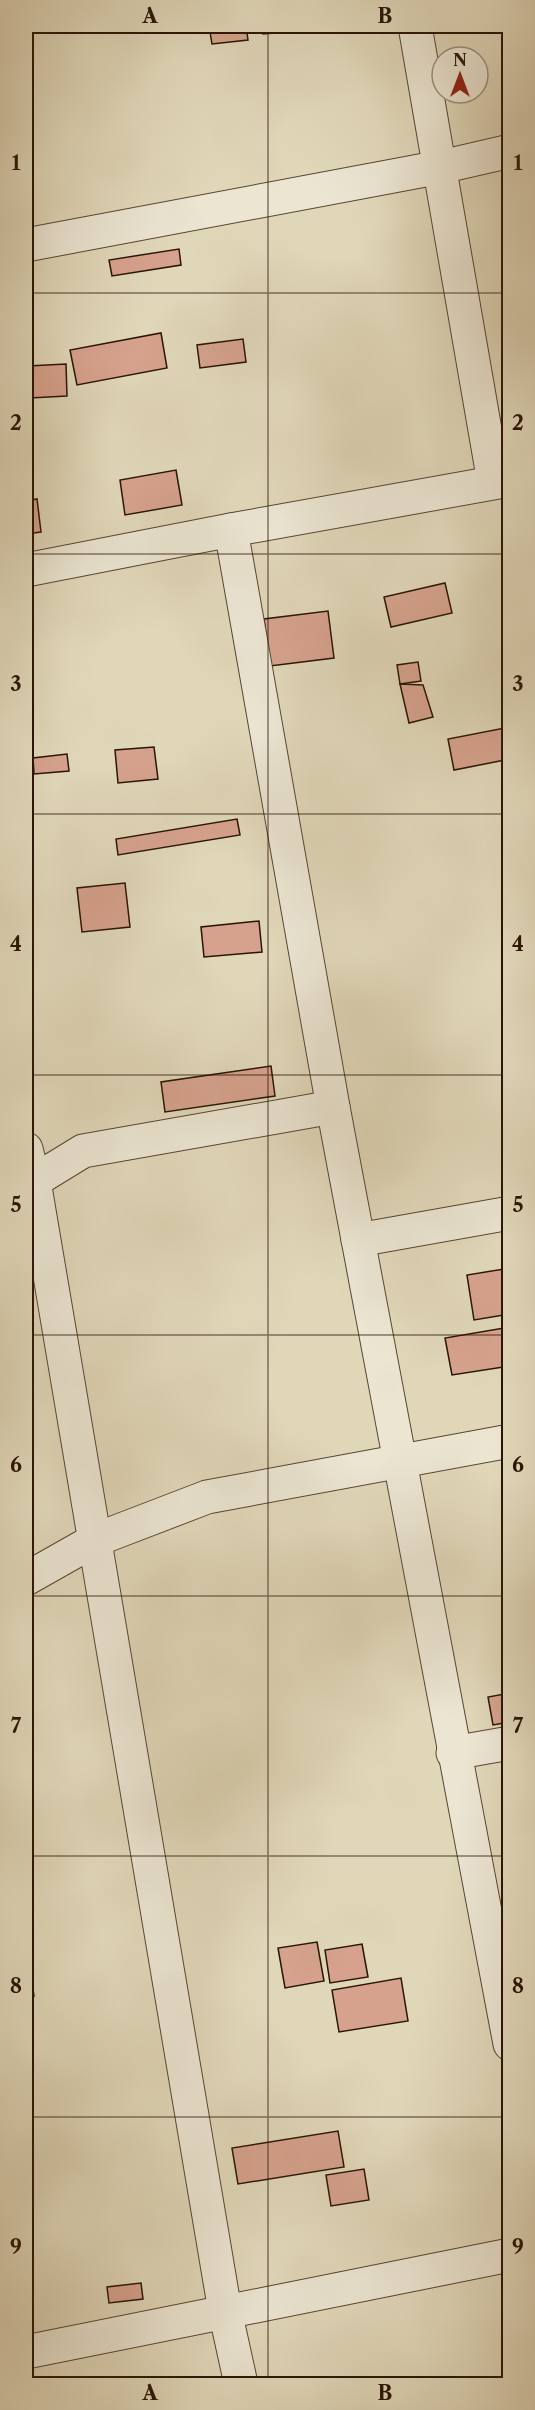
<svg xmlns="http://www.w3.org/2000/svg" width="535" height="2410" viewBox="0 0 535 2410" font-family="'Libre Caslon Text',serif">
	<rect width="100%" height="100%" fill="#e0d7b9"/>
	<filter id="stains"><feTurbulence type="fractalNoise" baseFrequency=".00333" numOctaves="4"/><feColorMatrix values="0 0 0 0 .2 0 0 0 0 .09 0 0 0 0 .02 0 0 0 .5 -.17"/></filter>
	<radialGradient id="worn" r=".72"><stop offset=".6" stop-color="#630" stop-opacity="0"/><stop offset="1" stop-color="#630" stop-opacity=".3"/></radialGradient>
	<g fill="#d6a28d" stroke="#291405" stroke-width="1.5">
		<path d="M209,26H246L248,40L212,44Z"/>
		<path d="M262,26H311V30L263,34Z"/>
		<path d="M179,249L181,265L112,276L109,260Z"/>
		<path d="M161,333L167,368L77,385L70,350Z"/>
		<path d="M243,339L246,362L200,368L197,345Z"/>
		<path d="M66,364L67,396L30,398L28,366Z"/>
		<path d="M176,470L182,505L125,515L120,480Z"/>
		<path d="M37,499L41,532L26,534V501Z"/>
		<path d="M445,583L452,613L391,627L384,597Z"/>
		<path d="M328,611L334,658L270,666L264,619Z"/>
		<path d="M418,662L421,681L400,684L397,665Z"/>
		<path d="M400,684L423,685L433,717L409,723Z"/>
		<path d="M510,727V759L454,770L448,739Z"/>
		<path d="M154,747L158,779L118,783L115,750Z"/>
		<path d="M67,754L69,771L34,774L33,758Z"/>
		<path d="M26,762H27L29,778H26Z"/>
		<path d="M237,819L240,835L118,855L116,839Z"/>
		<path d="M125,883L130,927L82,932L77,888Z"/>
		<path d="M259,921L262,952L204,957L201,927Z"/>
		<path d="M271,1066L275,1096L165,1112L161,1082Z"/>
		<path d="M504,1269L510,1314L474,1320L467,1275Z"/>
		<path d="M510,1327V1366L452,1375L445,1338Z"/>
		<path d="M510,1693V1722L493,1725L488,1697Z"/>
		<path d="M317,1942L324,1981L285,1988L278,1948Z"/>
		<path d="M362,1944L368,1977L330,1983L325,1950Z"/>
		<path d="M26,1968H30L34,1996L26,1997Z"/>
		<path d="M401,1978L408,2021L339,2032L332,1990Z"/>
		<path d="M28,2070L32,2104L26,2105V2071Z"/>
		<path d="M338,2131L344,2167L238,2184L232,2148Z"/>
		<path d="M364,2169L369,2200L331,2206L326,2175Z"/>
		<path d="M141,2283L143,2299L109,2303L107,2287Z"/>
	</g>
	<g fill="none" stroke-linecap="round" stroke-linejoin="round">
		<defs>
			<g id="street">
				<path d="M415,26L494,482"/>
				<path d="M26,245L441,167L510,151"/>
				<path d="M231,530L333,1107L510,2044"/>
				<path d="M26,570L231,530L510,480"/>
				<path d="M26,1149L34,1181L225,2311L241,2384"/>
				<path d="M26,1193L34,1181L83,1151L333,1107"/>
				<path d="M358,1240L510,1213"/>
				<path d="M26,1579L95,1540L207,1497L510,1441"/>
				<path d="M453,1753L510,1743"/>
				<path d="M26,2352L510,2255"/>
			</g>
		</defs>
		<use href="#street" stroke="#574532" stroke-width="35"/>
		<use href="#street" stroke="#ebe5d2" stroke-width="33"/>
	</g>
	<path fill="none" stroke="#291405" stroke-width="1.5" stroke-opacity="0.55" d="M268,26V2384M26,293H510M26,554H510M26,814H510M26,1075H510M26,1335H510M26,1596H510M26,1856H510M26,2117H510"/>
	<rect width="535" height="2410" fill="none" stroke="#e0d7b9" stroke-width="66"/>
	<g transform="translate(460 75)"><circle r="28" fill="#ebe5d2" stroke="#9d9180" stroke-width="1.5"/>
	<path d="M0-4.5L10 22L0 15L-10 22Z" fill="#8f2418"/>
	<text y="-9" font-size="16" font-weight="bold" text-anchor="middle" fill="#291405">N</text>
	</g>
	<rect x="33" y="33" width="469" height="2344" fill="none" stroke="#291405" stroke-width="2"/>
	<g font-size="20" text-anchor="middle" font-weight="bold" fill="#291405">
		<text x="150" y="23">A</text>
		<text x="385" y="23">B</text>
		<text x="16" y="170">1</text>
		<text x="518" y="170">1</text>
		<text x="16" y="430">2</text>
		<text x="518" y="430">2</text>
		<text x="16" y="691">3</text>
		<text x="518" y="691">3</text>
		<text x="16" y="951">4</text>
		<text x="518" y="951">4</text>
		<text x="16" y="1212">5</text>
		<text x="518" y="1212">5</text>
		<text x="16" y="1472">6</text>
		<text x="518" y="1472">6</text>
		<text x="16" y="1733">7</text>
		<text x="518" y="1733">7</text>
		<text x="16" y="1993">8</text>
		<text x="518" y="1993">8</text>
		<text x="16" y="2254">9</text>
		<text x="518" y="2254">9</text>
		<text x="150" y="2400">A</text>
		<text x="385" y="2400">B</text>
	</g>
	<rect width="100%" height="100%" filter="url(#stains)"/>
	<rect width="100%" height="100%" fill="url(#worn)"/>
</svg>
